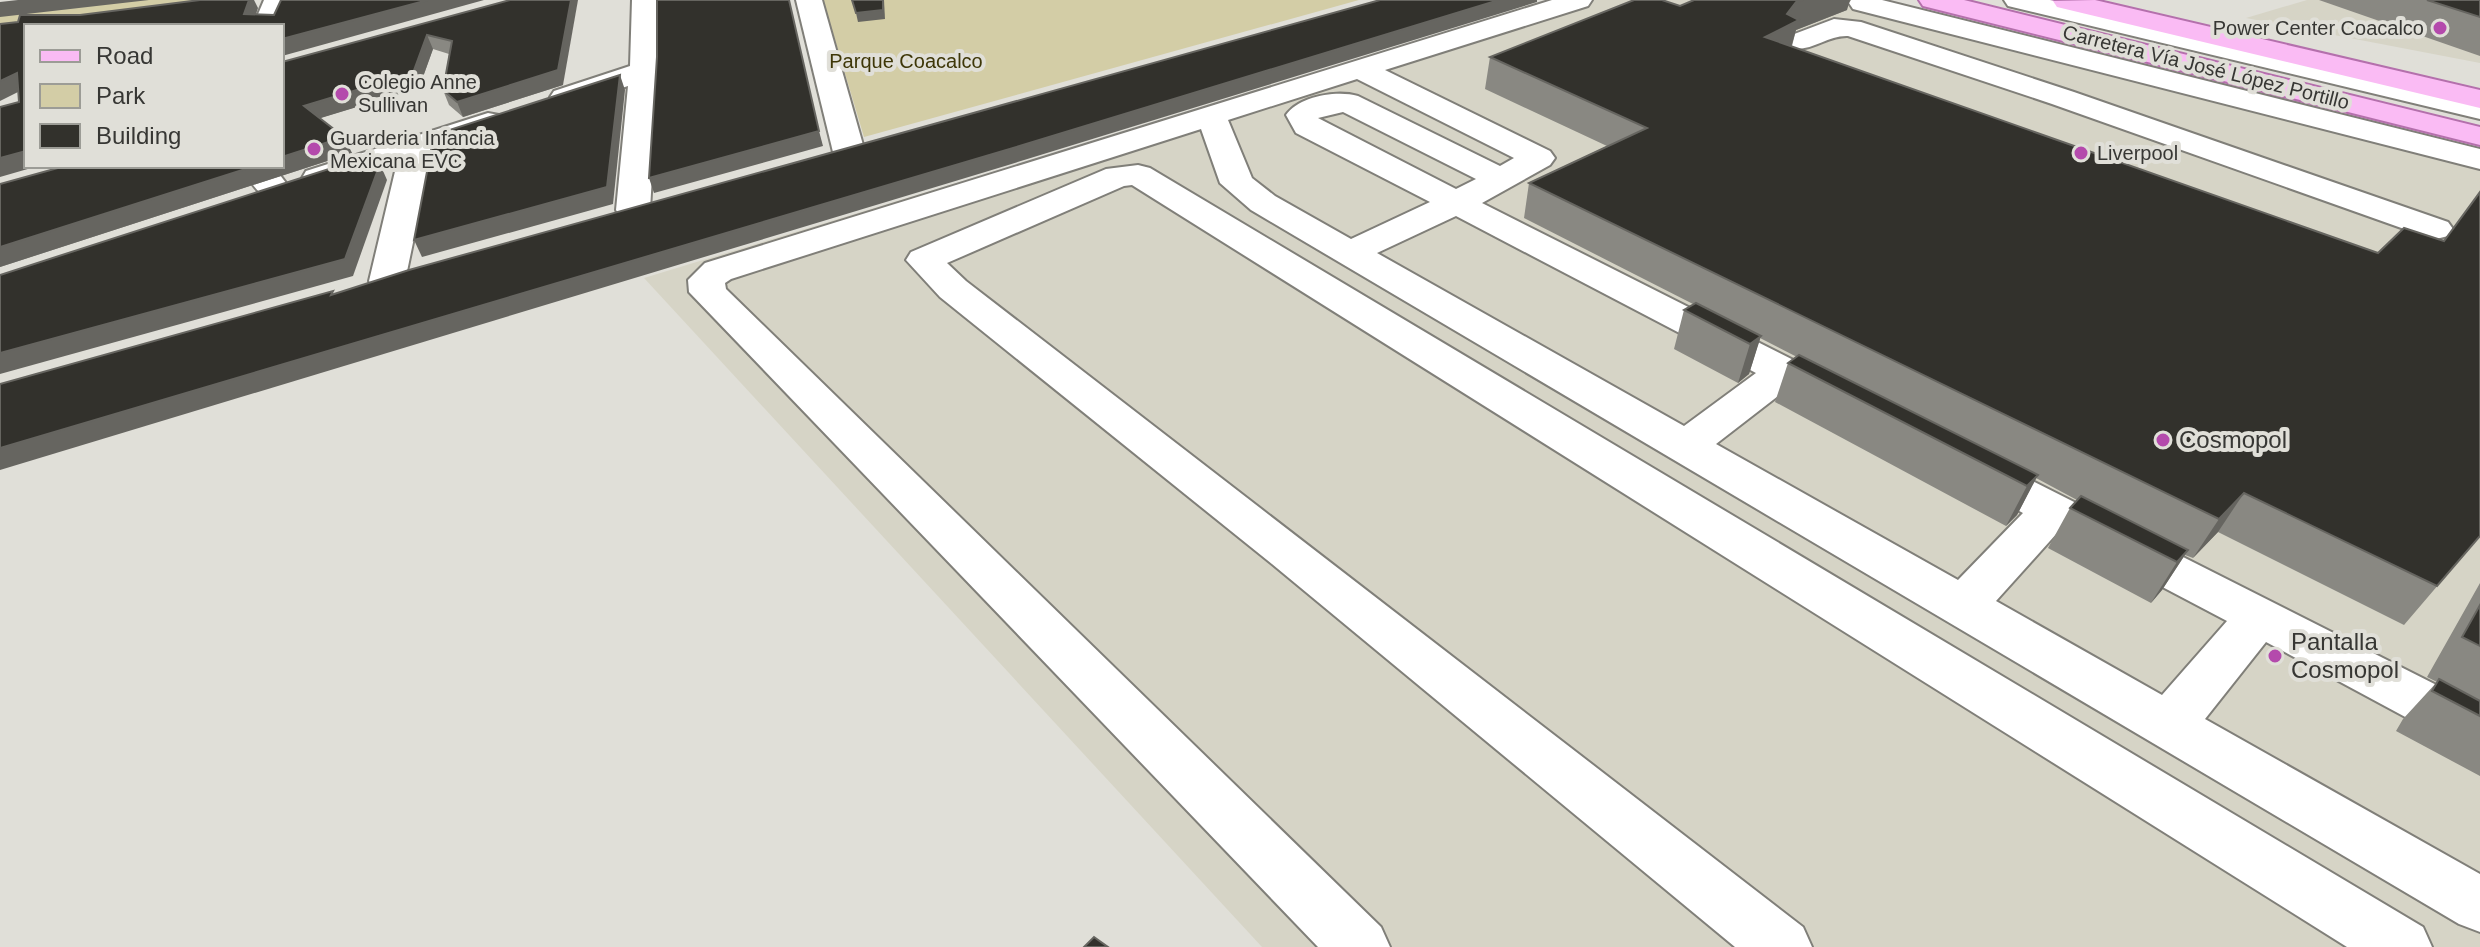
<svg xmlns="http://www.w3.org/2000/svg" width="2480" height="947" viewBox="0 0 2480 947" font-family="Helvetica,sans-serif">
	<rect width="100%" height="100%" fill="#e0dfd8"/>
	<g fill="#d6d4c6">
		<path d="M1558,0H1877L2480,151V947H1262L644,278Z"/>
		<path d="M2307,0H2480V63L2246,18Z"/>
	</g>
	<g fill="#d3cda6">
		<path d="M36,0H225L0,25V6Z"/>
		<path d="M823,0H1359L864,137Z"/>
	</g>
	<g fill="none" stroke-linecap="round" stroke-linejoin="round">
		<defs>
			<g id="minor">
				<path d="M264,0H290L281,26H253Z"/>
				<path d="M632,0H658V71L650,210L645,217L633,220L621,217L616,210L628,86L565,106L554,103L550,97L554,91L630,66Z"/>
				<path d="M796,0H822L865,152L860,159L849,162L838,159L833,152Z"/>
				<path d="M1552,0H1592L1588,6L1385,70L1550,151L1555,158L1550,165L1482,203L1851,389L1857,398L1851,407C1826,413 1808,400 1787,389L1716,444L1958,580L2023,513L1957,478L1950,468L1957,458L1972,454L1987,458L2480,707V753L2461,747L2266,642L2205,719L2480,874V932L2459,924L1251,210L1220,183L1201,129L731,279L725,283L726,289L1381,927L1390,947H1318L689,292L688,280L705,263ZM1357,79L1514,158L1500,166L1358,96C1337,90 1299,96 1286,115L1296,133L1430,202L1351,239L1275,196L1252,178L1228,120ZM1343,112L1476,179L1456,189L1318,118ZM1456,216L1756,373L1684,426L1377,253ZM2058,532L2227,621L2162,695L1996,601Z"/>
				<path d="M1851,0H1882L2480,149V169L1853,9L1849,3Z"/>
				<path d="M2004,0H2050L2480,101V119L2008,6Z"/>
				<path d="M1834,19L1861,22L2074,92L2448,222L2453,229L2448,236L2436,239L2424,236L2052,104L1848,36C1827,35 1811,53 1789,48L1785,42L1789,36Z"/>
				<path d="M488,113L499,115L503,122L499,129L432,151L405,281L400,289L387,292L374,289L369,281L397,163L318,188L306,185L302,178L306,171Z"/>
				<path d="M1138,165L1150,168L2423,927L2432,947H2347L1132,185L1124,186L947,263L966,281L1803,927L1812,947H1735L1272,564L940,297L906,260L911,252L1106,169Z"/>
				<path d="M240,166H273L293,192L288,199C262,205 253,185 240,166Z"/>
			</g>
			<g id="major">
				<path d="M1919,0H1964L2480,127V145L1923,6Z"/>
				<path d="M2095,0L2480,90V108L2057,7L2053,1Z"/>
			</g>
		</defs>
		<use href="#minor" stroke="#807f79" stroke-width="4"/>
		<use href="#major" stroke="#b470ac" stroke-width="4"/>
		<use href="#minor" fill="#fff" fill-rule="evenodd"/>
		<use href="#major" fill="#fabbf4" fill-rule="evenodd"/>
	</g>
	<g fill="#898882">
		<path d="M510,0L563,85L463,117L449,105L443,90L449,54L433,49L419,88L320,118L352,153L0,267V184L282,166V62Z"/>
		<path d="M2319,0H2480V56Z"/>
		<path d="M1680,6L1847,10L1796,30L1792,46L2480,536L2404,625L2218,532L2193,558L2185,555L2162,590L2151,603L2048,548L2070,508L2077,500L2036,478L2017,515L2006,526L1775,402L1788,363L1797,357L1760,338L1749,374L1738,383L1674,349L1684,310L1693,304L1524,218L1529,183L1607,146L1485,89L1490,57Z"/>
		<path d="M2480,583V776L2396,731L2403,719L2437,682L2427,677Z"/>
	</g>
	<g fill="#666560">
		<path d="M18,0H149L0,17V2Z"/>
		<path d="M249,0H254L258,8L252,26L244,14Z"/>
		<path d="M428,0H484L282,56V39Z"/>
		<path d="M571,0H578L563,85L463,117L457,102Z"/>
		<path d="M884,0L885,19L858,22L856,13Z"/>
		<path d="M1499,0H1537V2L1005,166L0,470V448Z"/>
		<path d="M1803,0H1850L1847,10L1796,30L1790,51L1765,37L1796,2Z"/>
		<path d="M427,35L433,49L419,88L311,121L304,106Z"/>
		<path d="M17,73L26,88L0,101V81Z"/>
		<path d="M620,75L625,90L613,204L422,257L414,240Z"/>
		<path d="M819,131L823,146L654,193L649,178Z"/>
		<path d="M344,137L352,153L0,267V247L255,166H282V157Z"/>
		<path d="M26,151V166H38L0,177V158Z"/>
		<path d="M380,164L387,180L353,276L0,374V353Z"/>
		<path d="M1761,336L1749,374L1738,383L1750,344Z"/>
		<path d="M2038,475L2017,515L2006,526L2027,486Z"/>
		<path d="M2244,493L2218,532L2193,558L2219,519Z"/>
		<path d="M2188,550L2162,590L2151,603L2177,562Z"/>
	</g>
	<g fill="#32312c" stroke="#666560" stroke-width="2">
		<path d="M200,0H249L244,14L274,15L281,0H428L282,39V26H26V151L0,158V107L19,102L17,73L0,81V24L18,22L20,15H80Z"/>
		<path d="M510,0H571L558,70L457,102L443,90L452,41L427,35L413,73L304,106L344,137L282,157V62Z"/>
		<path d="M657,0H789L819,131L649,178L657,57Z"/>
		<path d="M852,0H883V10L856,13Z"/>
		<path d="M1380,0H1499L1003,151L0,448V384L333,291L331,295L409,270Z"/>
		<path d="M1634,0H1662L1680,6L1694,0H1803L1796,2L1787,14L1799,20L1765,37L2378,253L2404,228L2444,241L2480,192V536L2437,586L2244,493L2219,519L1529,183L1647,128L1490,57Z"/>
		<path d="M2427,0H2480V17Z"/>
		<path d="M620,75L607,187L414,240L434,135Z"/>
		<path d="M369,156L380,164L345,259L0,353V275Z"/>
		<path d="M65,166H255L0,247V184Z"/>
		<path d="M1696,303L1761,336L1750,344L1684,310Z"/>
		<path d="M1799,355L2038,475L2027,486L1788,363Z"/>
		<path d="M2081,496L2188,550L2177,562L2070,508Z"/>
		<path d="M2480,605V646L2462,637Z"/>
		<path d="M2439,679L2480,701V716L2432,691Z"/>
		<path d="M1094,937L1108,947H1084Z"/>
	</g>
	<g fill="#b44aac" stroke="#e0dfd8" stroke-width="3">
		<circle cx="2440" cy="28" r="8"/>
		<circle cx="342" cy="94" r="8"/>
		<circle cx="314" cy="149" r="8"/>
		<circle cx="2081" cy="153" r="8"/>
		<circle cx="2163" cy="440" r="8"/>
		<circle cx="2275" cy="656" r="8"/>
	</g>
	<g text-anchor="middle" stroke-width="8" stroke-linejoin="round" paint-order="stroke">
		<g font-size="20" fill="#373734" stroke="#e0dfd8" text-anchor="start">
			<text x="2424" y="35" text-anchor="end">Power Center Coacalco</text>
			<text x="358" y="89">Colegio Anne<tspan x="358" dy="23">Sullivan</tspan></text>
			<text x="330" y="145">Guarderia Infancia<tspan x="330" dy="23">Mexicana EVC</tspan></text>
			<text x="2097" y="160">Liverpool</text>
		</g>
		<g font-size="20" fill="#3e3708" stroke="#e0dfd8">
			<text x="906" y="68">Parque Coacalco</text>
		</g>
		<g font-size="20" fill="#373734" stroke="#e0dfd8">
			<text transform="translate(2206 67) rotate(14)" y="7">Carretera Vía José López Portillo</text>
		</g>
		<g font-size="24" fill="#373734" stroke="#e0dfd8" text-anchor="start">
			<text x="2179" y="448">Cosmopol</text>
			<text x="2291" y="650">Pantalla<tspan x="2291" dy="28">Cosmopol</tspan></text>
		</g>
	</g>
	<rect x="24" y="24" width="260" height="144" fill="#e0dfd8" stroke="#9c9c96" stroke-width="2"/>
	<rect x="40" y="50" width="40" height="12" fill="#fabbf4" stroke="#9c9c96" stroke-width="2"/>
	<text x="96" y="64" font-size="24" fill="#373734">Road</text>
	<rect x="40" y="84" width="40" height="24" fill="#d3cda6" stroke="#9c9c96" stroke-width="2"/>
	<text x="96" y="104" font-size="24" fill="#373734">Park</text>
	<rect x="40" y="124" width="40" height="24" fill="#32312c" stroke="#9c9c96" stroke-width="2"/>
	<text x="96" y="144" font-size="24" fill="#373734">Building</text>
</svg>
